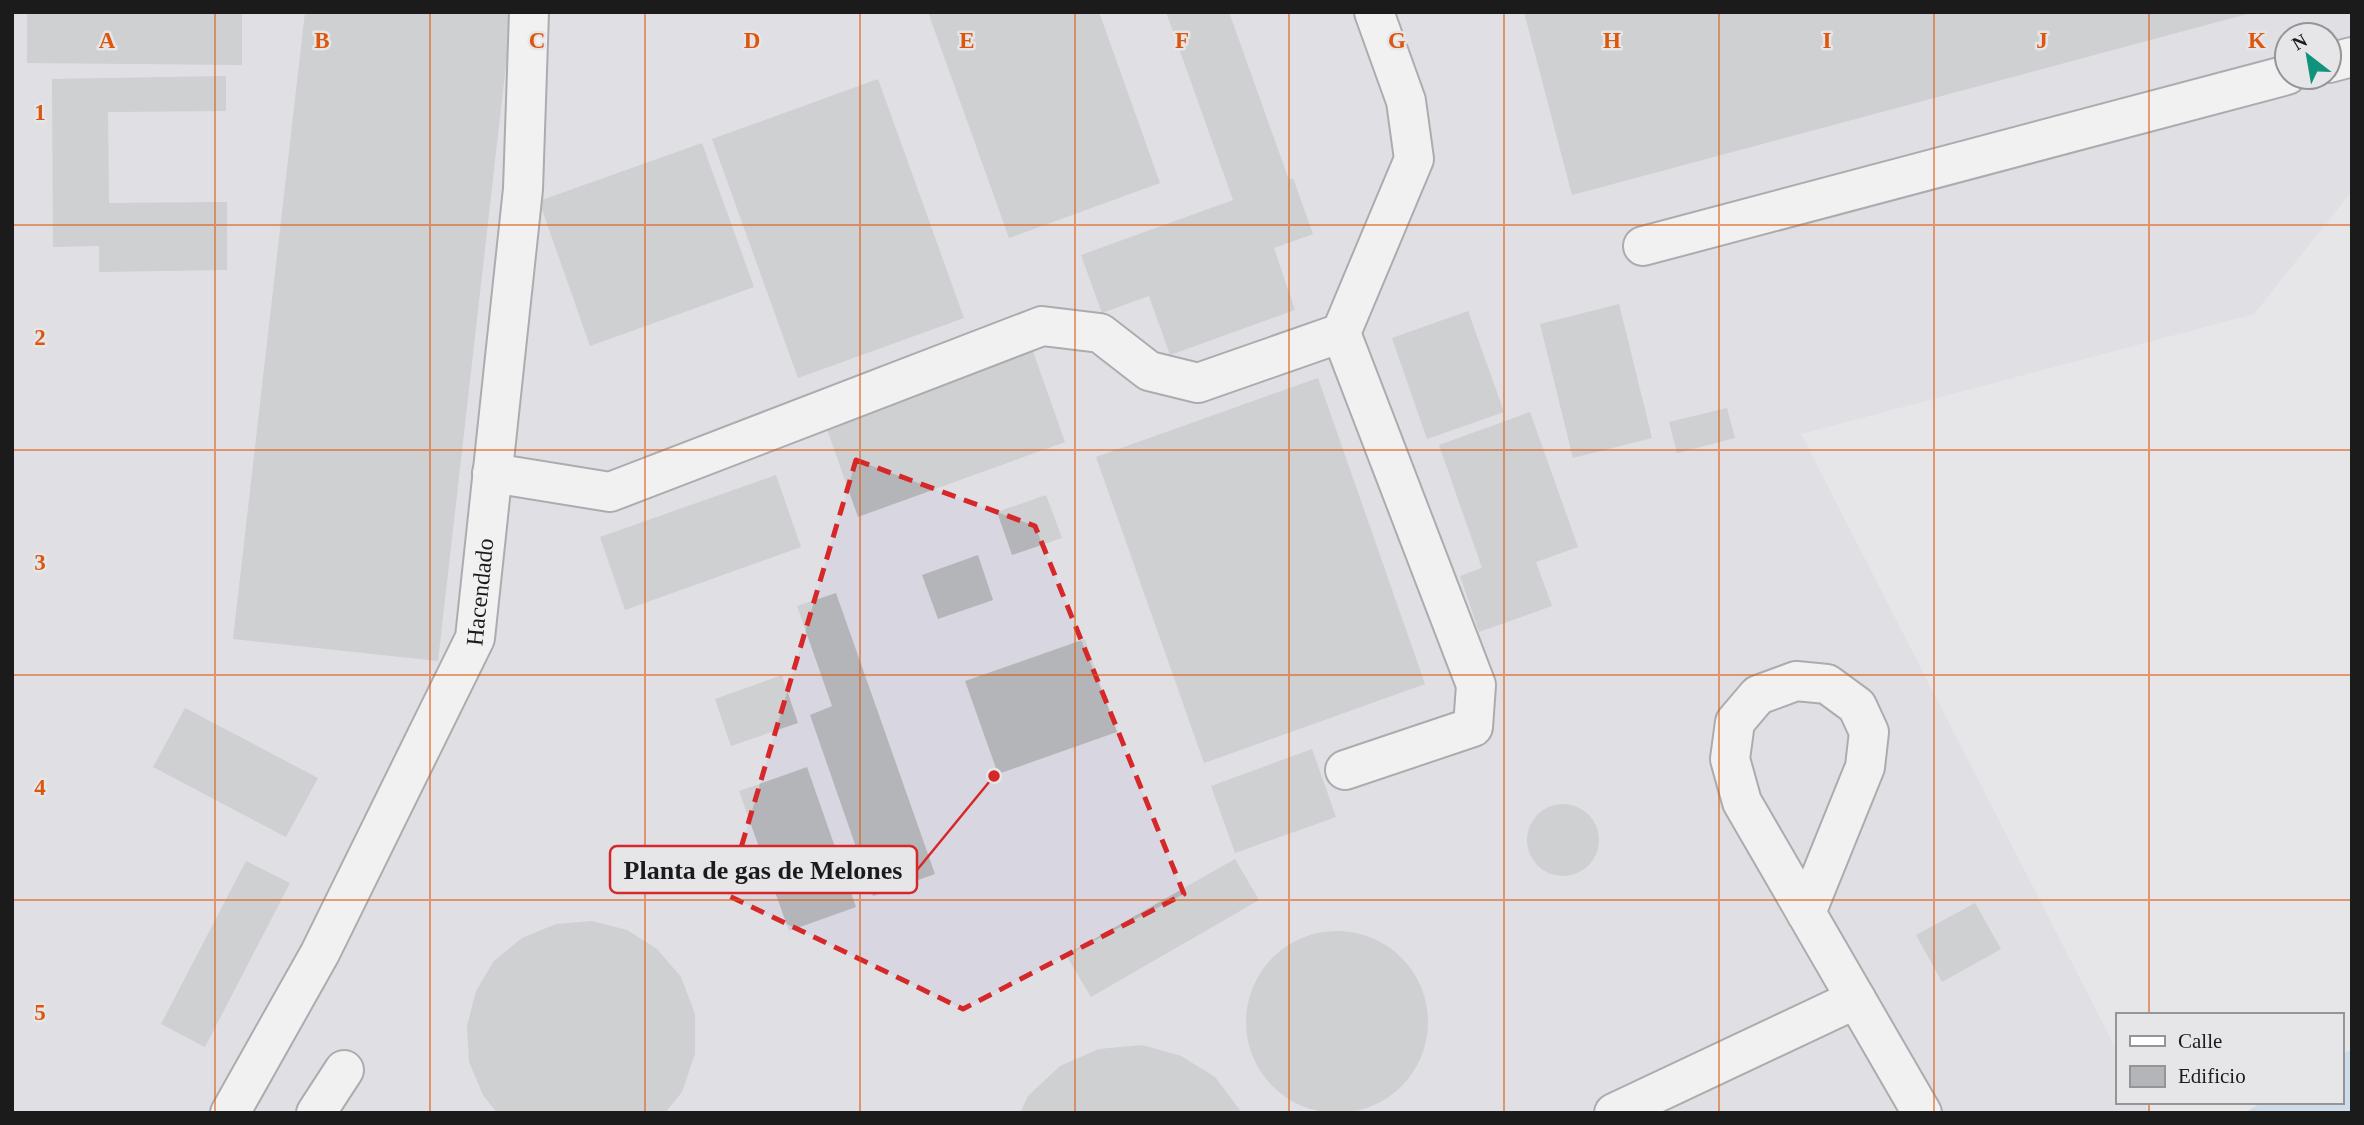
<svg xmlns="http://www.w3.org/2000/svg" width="2364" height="1125" viewBox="0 0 2364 1125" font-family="'Times New Roman',serif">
	<rect width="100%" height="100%" fill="#e6e5e8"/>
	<path fill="#d8d7e1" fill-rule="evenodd" d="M12,12H2352V191L2254,314L1801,434L2117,1051V1102H2144L2149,1113H12ZM2287,35H2329V77H2287Z"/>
	<path fill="#b1d0ec" d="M2352,1049V1113H2245L2262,1102H2341V1055Z"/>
	<g fill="#b4b5b8">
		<path d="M27,12H242V65L27,63Z"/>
		<path d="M305,12H512L438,661L233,639Z"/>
		<path d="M928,12H1099L1160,183L1009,238Z"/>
		<path d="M1166,12H1229L1289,180L1293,178L1313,234L1274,248L1295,310L1170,355L1149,296L1102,313L1081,255L1233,200Z"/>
		<path d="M1524,12H2251V13L1572,195Z"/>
		<path d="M226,76V111L108,112L109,203L227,202V270L99,272V246L53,247L52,79Z"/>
		<path d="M878,79L964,318L798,378L712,139Z"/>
		<path d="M702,143L754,287L590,346L539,201Z"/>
		<path d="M1619,304L1652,438L1573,458L1540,324Z"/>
		<path d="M1468,311L1504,412L1427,439L1392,338Z"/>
		<path d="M1030,343L1065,442L858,517L823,418Z"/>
		<path d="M1318,378L1425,684L1204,763L1096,457Z"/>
		<path d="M1727,408L1735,438L1677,453L1669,422Z"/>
		<path d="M1530,412L1578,547L1536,562L1552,606L1479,632L1460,576L1482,568L1439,445Z"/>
		<path d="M776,475L801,547L625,610L600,537Z"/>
		<path d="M1046,495L1062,538L1012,555L997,512Z"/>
		<path d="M978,555L993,600L938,619L922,575Z"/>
		<path d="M836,593L935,874L873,896L810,715L832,706L797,606Z"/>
		<path d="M1085,639L1117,732L998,774L965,681Z"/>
		<path d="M782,675L798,723L731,746L715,699Z"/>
		<path d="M185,708L318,778L286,837L153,767Z"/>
		<path d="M1312,749L1336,817L1235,853L1211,786Z"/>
		<path d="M807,767L856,907L789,931L739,791Z"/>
		<circle cx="1563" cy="840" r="36"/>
		<path d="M1235,859L1259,900L1091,997L1066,955Z"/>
		<path d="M246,861L290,883L205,1047L161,1024Z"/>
		<path d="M1975,903L2001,949L1942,982L1916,935Z"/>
		<path d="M592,921L627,930L657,949L681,977L695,1014V1054L682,1092L665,1113H497L483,1095L469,1062L467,1026L476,991L494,961L522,938L556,924Z"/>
		<circle cx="1337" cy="1022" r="91"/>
		<path d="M1142,1045L1181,1056L1215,1077L1242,1113H1020L1028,1096L1060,1066L1099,1049Z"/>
	</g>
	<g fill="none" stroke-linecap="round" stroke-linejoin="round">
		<defs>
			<g id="minor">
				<path d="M2329,63L2352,57"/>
				<path d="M1643,246L2287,75"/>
				<path d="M1341,333L1476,685L1473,727L1345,770"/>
				<path d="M492,473L610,492L1042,326L1100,333L1149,371L1198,383L1341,333L1414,159L1406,101L1374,12"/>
				<path d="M1806,913L1865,767L1869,732L1857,706L1827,684L1796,681L1758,695L1735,722L1730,759L1742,802L1922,1113"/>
				<path id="s1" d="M230,1113L320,953L475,638L523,189L529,12"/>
				<path d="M316,1113L344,1070"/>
				<path d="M1614,1113L1856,999"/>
			</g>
		</defs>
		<use href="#minor" stroke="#676669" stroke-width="42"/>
		<use href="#minor" stroke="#fff" stroke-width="38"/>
	</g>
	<path d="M0 0H2364V1125H0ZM856,460L1035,526L1184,894L963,1009L727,895Z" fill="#e6e5e8" fill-opacity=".55" fill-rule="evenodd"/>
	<path fill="none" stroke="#d62828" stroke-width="5" stroke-dasharray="14 9" stroke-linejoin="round" d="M856,460L1035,526L1184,894L963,1009L727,895Z"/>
	<path fill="none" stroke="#de560d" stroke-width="2" stroke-opacity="0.55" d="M215,12V1113M430,12V1113M645,12V1113M860,12V1113M1075,12V1113M1289,12V1113M1504,12V1113M1719,12V1113M1934,12V1113M2149,12V1015M12,225H2352M12,450H2352M12,675H2352M12,900H2352M2149,1102V1113"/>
	<g text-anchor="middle" stroke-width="5" stroke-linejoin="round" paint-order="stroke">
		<g font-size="24" fill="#1b1b1c" stroke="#e6e5e8">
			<text dy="8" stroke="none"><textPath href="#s1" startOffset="581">Hacendado</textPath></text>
		</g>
	</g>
	<g font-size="23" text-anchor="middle" font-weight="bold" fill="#de560d" stroke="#e6e5e8" stroke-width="5" stroke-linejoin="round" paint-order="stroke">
		<text x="107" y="48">A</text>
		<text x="322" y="48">B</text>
		<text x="537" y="48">C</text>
		<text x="752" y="48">D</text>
		<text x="967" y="48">E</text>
		<text x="1182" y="48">F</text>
		<text x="1397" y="48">G</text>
		<text x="1612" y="48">H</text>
		<text x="1827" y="48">I</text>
		<text x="2042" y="48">J</text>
		<text x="2257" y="48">K</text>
		<text x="40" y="120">1</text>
		<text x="40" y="345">2</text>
		<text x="40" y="570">3</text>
		<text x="40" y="795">4</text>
		<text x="40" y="1020">5</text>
	</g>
	<path fill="none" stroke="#d62828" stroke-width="2.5" d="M994 776L917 870"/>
	<circle fill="#d62828" stroke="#e6e5e8" stroke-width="2.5" cx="994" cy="776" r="7"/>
	<rect fill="#e6e5e8" stroke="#d62828" stroke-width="2.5" x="610" y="846" width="307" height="47" rx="7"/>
	<g font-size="26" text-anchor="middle" font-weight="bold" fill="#1b1b1c">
		<text x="763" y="879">Planta de gas de Melones</text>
	</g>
	<rect width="2364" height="1125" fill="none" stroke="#1b1b1c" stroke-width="28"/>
	<rect x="2116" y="1013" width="228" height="91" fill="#e6e5e8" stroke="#959496" stroke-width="2"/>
	<rect x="2130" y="1036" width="35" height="10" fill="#ffffff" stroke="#959496" stroke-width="2"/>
	<text x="2178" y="1048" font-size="21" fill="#1b1b1c">Calle</text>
	<rect x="2130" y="1066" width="35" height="21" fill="#b4b5b8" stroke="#959496" stroke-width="2"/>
	<text x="2178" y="1083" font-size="21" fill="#1b1b1c">Edificio</text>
	<g transform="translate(2308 56) rotate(329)"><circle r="33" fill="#e6e5e8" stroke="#959496" stroke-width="2"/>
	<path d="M0-5L12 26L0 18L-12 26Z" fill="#10937c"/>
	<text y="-10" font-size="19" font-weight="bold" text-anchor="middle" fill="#1b1b1c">N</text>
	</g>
</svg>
